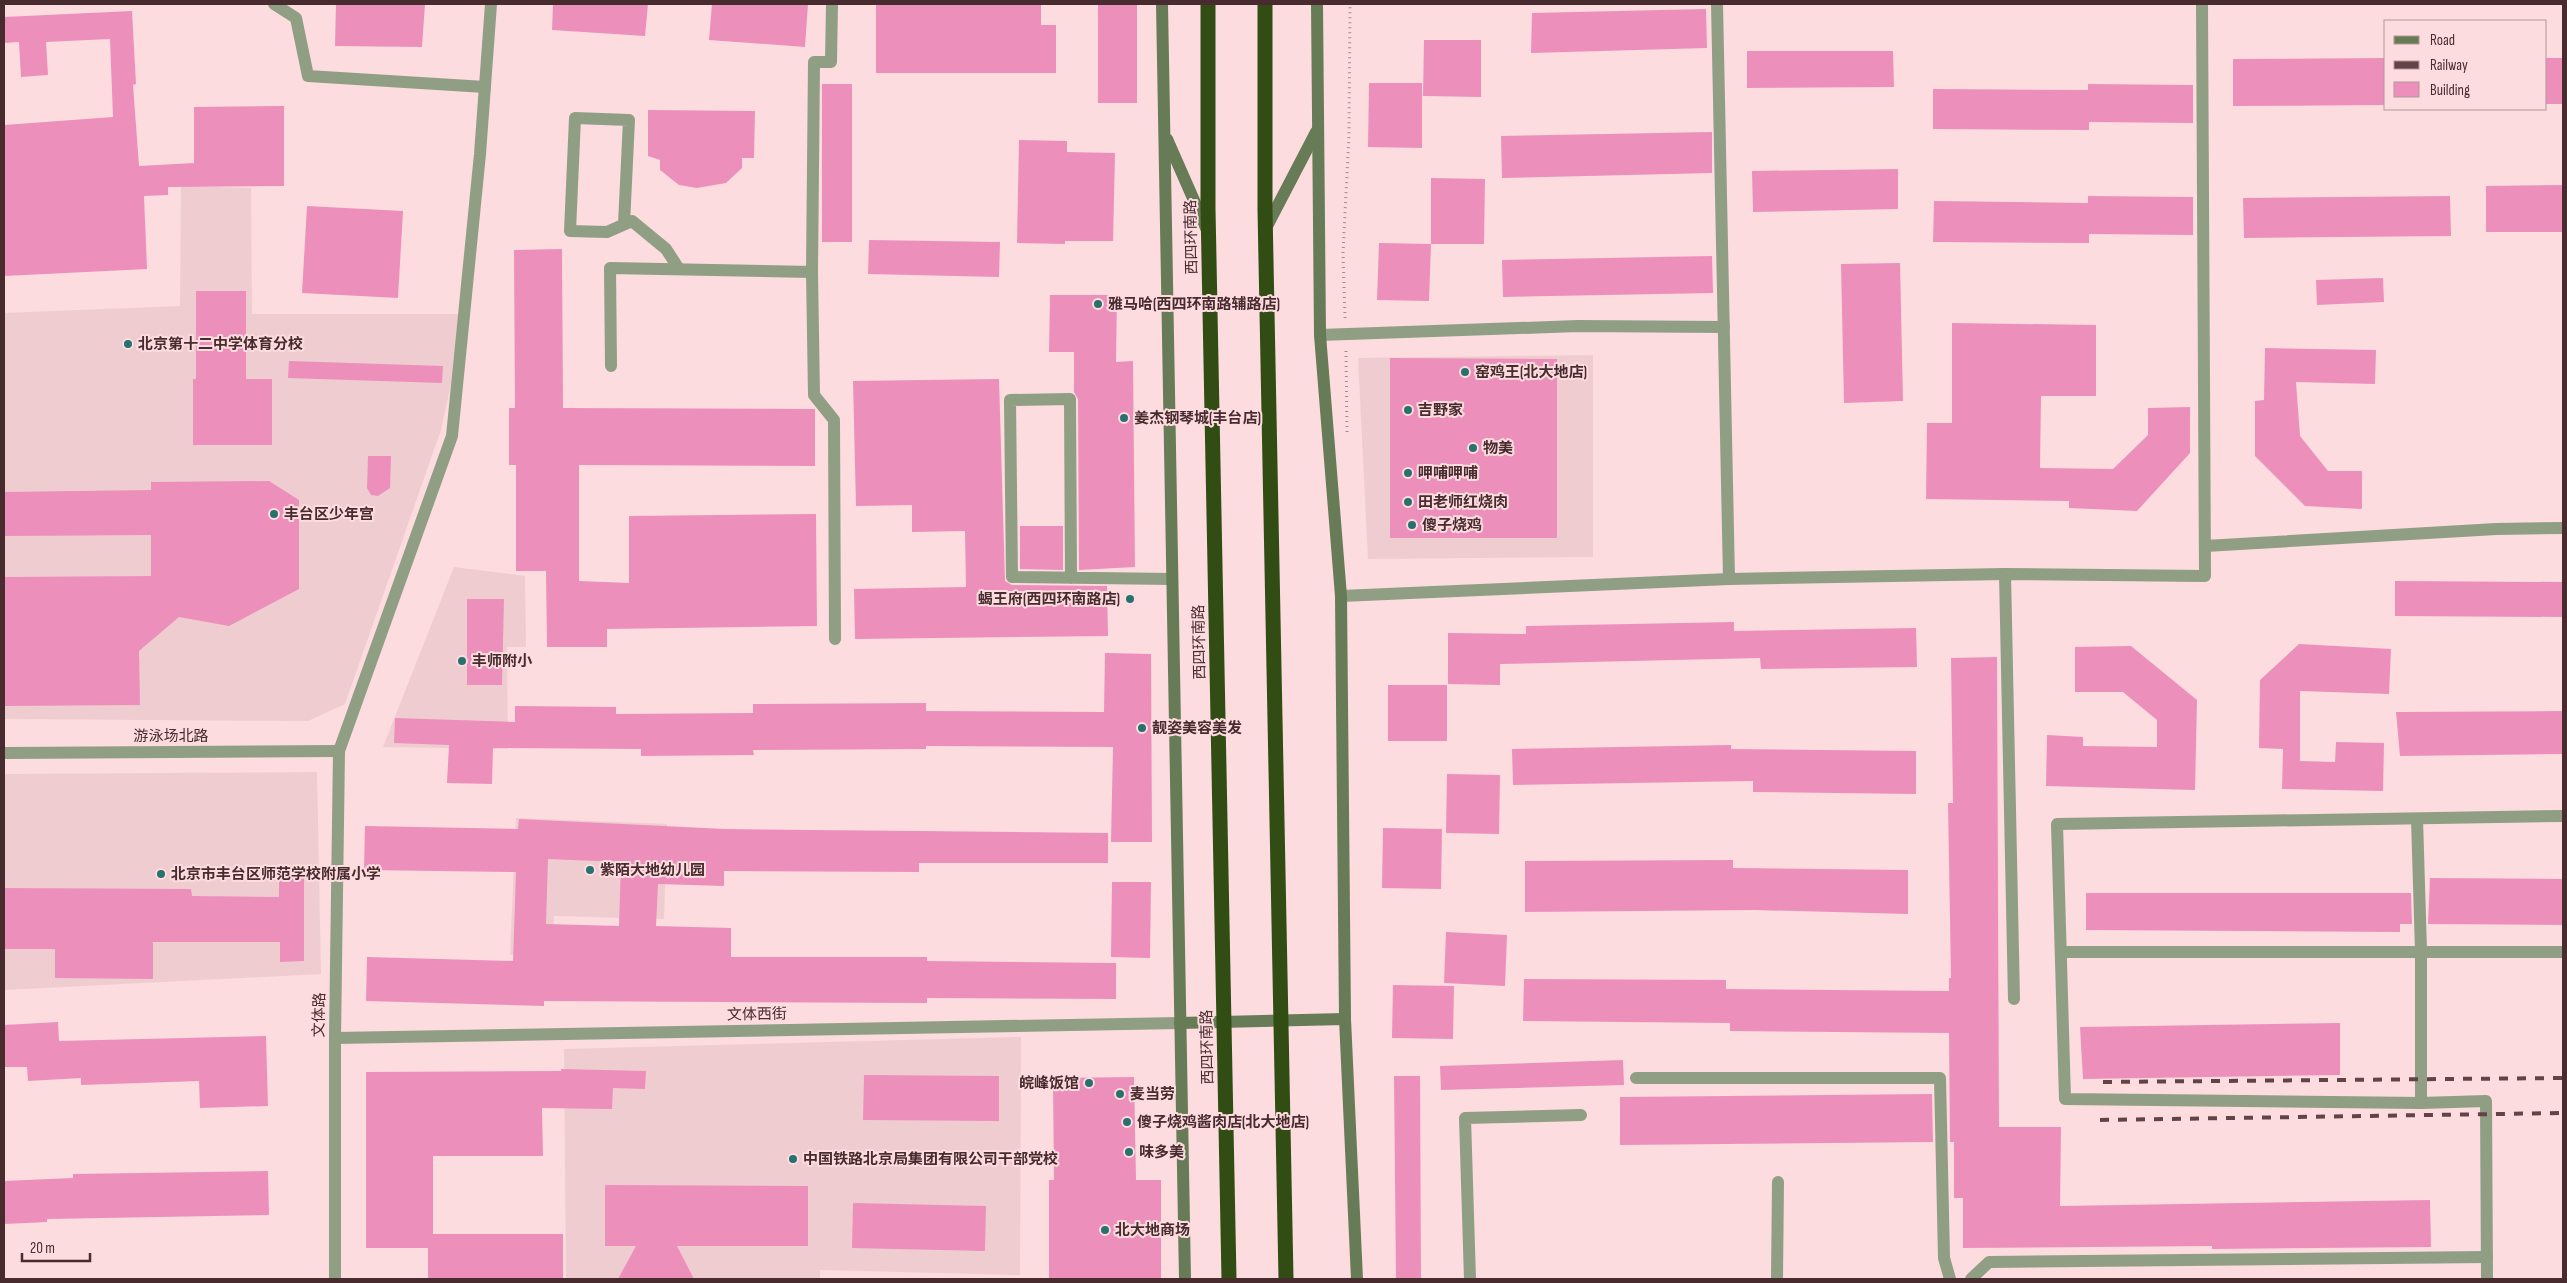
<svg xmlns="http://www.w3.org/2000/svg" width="2567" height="1283" viewBox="0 0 2567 1283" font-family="'Sofia Sans Condensed','Noto Sans SC',sans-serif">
	<rect width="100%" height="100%" fill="#fcdcdf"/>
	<g fill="#efccd0">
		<path d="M181,186L251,188L252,314H458L451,384L441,430L345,704L308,721L4,719V313L180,306Z"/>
		<path d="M1593,355V557L1368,559L1358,358Z"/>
		<path d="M454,567L525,576L526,647H507L508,749L383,747Z"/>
		<path d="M317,772L321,974L4,990V774Z"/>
		<path d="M516,818L667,824L664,919L554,916L553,956L510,955Z"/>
		<path d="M1021,1037L1020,1275L820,1270V1279H566L564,1049Z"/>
	</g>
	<g fill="#ec90bb" fill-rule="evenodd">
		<path d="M336,4H425L422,47L335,46Z"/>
		<path d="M553,4H648L645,36L552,30Z"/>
		<path d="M712,4H808L805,47L709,40Z"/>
		<path d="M876,4H1041V25H1056V73H876Z"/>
		<rect x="1098" y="4" width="39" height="99"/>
		<path d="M1706,9L1707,48L1531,53L1532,13Z"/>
		<path d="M132,11L136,84L133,85L139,166L194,163V107L284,106V186L168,187V195L144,196L147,269L4,276V125L113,117L110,39L46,42L48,75L21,77L19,42L4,43V17Z"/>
		<path d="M1424,40H1481V97L1423,96Z"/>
		<path d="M1747,51H1893L1894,87L1747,88Z"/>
		<path d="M2386,58V105L2233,106V59Z"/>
		<rect x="2546" y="58" width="17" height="46"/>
		<path d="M1369,83H1422V148L1368,147Z"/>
		<rect x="822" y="84" width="30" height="158"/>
		<path d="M2088,84L2193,85V123L2089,122V130L1933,129V89L2088,90Z"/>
		<path d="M648,110L755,111L754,158H742V168L726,183L697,188L679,185L660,170V160L648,156Z"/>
		<path d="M1712,132V173L1502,178L1501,136Z"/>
		<path d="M1019,140L1067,141V152L1115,153L1113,241H1065V244L1017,243Z"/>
		<path d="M1898,169V209L1753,212L1752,171Z"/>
		<path d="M1431,178L1485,179L1484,244H1431Z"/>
		<path d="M2563,185V232H2486V186Z"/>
		<path d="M2088,196L2193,197V235L2089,234V243L1933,242L1934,201L2088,203Z"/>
		<path d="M2450,196L2451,236L2244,238L2243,198Z"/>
		<path d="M307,206L403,211L398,298L302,293Z"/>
		<path d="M869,240L1000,242L999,277L868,274Z"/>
		<path d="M1379,243L1431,244L1429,301L1377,300Z"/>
		<path d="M562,249L563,408L815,409V466L579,465V581L629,583V516L816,514L817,626L607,629V647H547L546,571H516V465H509V408H515L514,250Z"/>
		<path d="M1712,256L1713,293L1503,297L1502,260Z"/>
		<path d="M1900,263L1903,401L1844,403L1841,264Z"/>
		<path d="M2383,278L2384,302L2317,305L2316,280Z"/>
		<path d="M196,291H246V379H272V445H193V379H196Z"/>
		<path d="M1050,295H1117L1116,362L1133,361L1135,567L1079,570L1078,399L1074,392V352H1049Z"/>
		<path d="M1952,323L2096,325V396H2041L2040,468L2113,469L2148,435V408L2190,407V453L2137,511L2069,508V501L1926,499L1927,423H1952Z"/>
		<path d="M2265,348L2376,350L2375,384L2296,382L2300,436L2328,471H2362V509L2305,506L2255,456V401L2264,400Z"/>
		<path d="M1390,358L1557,359V538H1390Z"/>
		<path d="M289,361L443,366L442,383L288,378Z"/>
		<path d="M999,379L1005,581L1012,585L1107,586L1108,636L855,639L854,589L966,587L965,531L912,532V505L856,506L853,381Z"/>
		<path d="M368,456H391L390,488L378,496L371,495L367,488Z"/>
		<path d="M269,481L299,500V589L229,626L179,617L139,651L140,705L4,706V577L151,576V535L5,536L4,492L151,490V482Z"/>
		<path d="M1020,526H1063V570L1020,569Z"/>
		<path d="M2395,581L2563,582V617L2395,616Z"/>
		<path d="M467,599H504L502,685H467Z"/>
		<path d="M1734,622V631L1916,628L1917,667L1761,669L1760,658L1500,664V685L1448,684V633L1526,634V626Z"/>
		<path d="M2299,644L2391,649L2389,694L2300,691V761L2335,762L2336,742L2384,743L2383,791L2282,789L2283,749L2259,748L2260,680Z"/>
		<path d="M2131,646L2197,700L2195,790L2046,786L2047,735L2083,737V746L2157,747V720L2123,692H2075V647Z"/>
		<path d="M1105,653L1151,654L1152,842H1111L1113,747L926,746V749L753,750L754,755L641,756V749L493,748L492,784L447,783L449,745L394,743L395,718L515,722V706L616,707V714L753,713V704L926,703V711L1104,712Z"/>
		<path d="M1997,657L1999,1127H2061L2060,1206L2430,1200L2431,1247L2212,1249V1246L1963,1248V1198H1954V1142H1950L1949,1033L1730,1031V1023L1523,1021L1524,979L1726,980V989L1949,991V978H1951L1948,803H1953L1951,658Z"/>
		<rect x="1388" y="685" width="59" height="56"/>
		<path d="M2563,711V754L2400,756L2396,712Z"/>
		<path d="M1731,745V749L1916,751V794L1753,792V781L1513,785L1512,749Z"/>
		<path d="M1447,774L1500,775L1499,834L1446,833Z"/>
		<path d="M519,819L725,829L1108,833V863H919V872L724,871V886L658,884L656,926L731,928V957H927V961L1116,963V999L927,998V1003L544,1001V1006L366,1001L367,957L513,961L516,872L364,870L365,826L518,829ZM548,859L621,862L619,926L546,924Z"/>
		<path d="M1383,828L1442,829L1441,889L1382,888Z"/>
		<path d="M1733,860V868L1908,870V914L1755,910L1525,912V861Z"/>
		<path d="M279,876H304V961L280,962V942H153V979L55,978V949H4V888L191,889L192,896L279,897Z"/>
		<path d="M2430,878L2563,879V925L2428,924Z"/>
		<path d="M1112,882H1151L1150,958L1111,957Z"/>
		<path d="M2086,893H2411L2412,924H2400V932L2086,930Z"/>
		<path d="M1446,932L1507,935L1505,986L1444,983Z"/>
		<path d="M1393,985L1454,986L1453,1039L1392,1038Z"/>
		<path d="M58,1022L59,1041L266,1036L268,1106L200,1108L199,1081L81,1085V1078L28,1081L27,1067H4V1025Z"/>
		<path d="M2340,1023V1075L2083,1079L2080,1027Z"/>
		<path d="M1623,1060L1624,1085L1441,1090L1440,1066Z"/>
		<path d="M561,1069L646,1071L645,1089L613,1088L612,1109L542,1108L543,1156H433V1234H563V1279H428V1248H366V1072L561,1071Z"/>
		<path d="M864,1075L999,1076V1121L863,1120Z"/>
		<path d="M1394,1076H1420L1421,1279H1396Z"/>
		<path d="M1134,1077L1136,1180H1161V1279H1049V1180H1054L1053,1078Z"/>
		<path d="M1932,1094L1933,1142L1620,1145V1097Z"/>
		<path d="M268,1171L269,1215L47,1219V1222L4,1224V1181L73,1178V1174Z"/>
		<path d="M605,1185L808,1186V1246H677L694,1279H618L636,1246H605Z"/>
		<path d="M853,1203L986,1206L985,1251L852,1248Z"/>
	</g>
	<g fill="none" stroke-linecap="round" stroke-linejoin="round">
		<g stroke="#a7898c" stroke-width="3" stroke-dasharray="1 4" stroke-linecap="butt">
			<path d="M1345,318L1343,253L1349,136L1350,4"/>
			<path d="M1346,351L1347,433"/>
		</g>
		<g stroke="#909e84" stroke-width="12">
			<path d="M274,4L296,18L308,76L485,87"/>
			<path d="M1717,4L1729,579"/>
			<path d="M624,224L629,120L575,118L570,231L607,232L632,221L666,249L679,269"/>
			<path d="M812,272L814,395L834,420L835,639"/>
			<path d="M1320,335L1578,326L1724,327"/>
			<path d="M611,366L610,268L812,272L814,62H831L832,4"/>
			<path d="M2205,546L2496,529L2563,528"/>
			<path d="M1071,578L1070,399L1010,400L1012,577L1172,579"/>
			<path d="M1341,596L1729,579L2005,574"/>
			<path d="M4,753L339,751"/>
			<path d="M2417,819L2421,951V1103"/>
			<path d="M2061,952H2563"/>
			<path d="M2014,999L2005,574L2205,576L2202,4"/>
			<path d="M335,1038L1180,1023"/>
			<path d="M1636,1078H1940L1944,1258L1950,1279"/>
			<path d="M335,1279V1038L339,751L452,436L480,154L491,4"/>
			<path d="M1470,1279L1465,1118L1581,1115"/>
			<path d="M1777,1279L1778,1182"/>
			<path d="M1971,1279L1989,1262L2487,1257"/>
			<path d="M2487,1279L2486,1101L2421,1103L2065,1099L2057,824L2563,816"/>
		</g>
		<g stroke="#677b56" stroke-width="12">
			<path d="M1162,4L1185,1279"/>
			<path d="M1317,4L1320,335L1341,596L1345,1019L1357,1279"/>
			<path d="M1167,139L1207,230"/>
			<path d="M1265,230L1316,132"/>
			<path d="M1180,1023L1345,1019"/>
		</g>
		<g stroke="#624448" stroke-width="4" stroke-dasharray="9 9" stroke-linecap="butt">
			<path d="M2103,1082L2563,1078"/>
			<path d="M2100,1120L2563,1113"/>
		</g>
		<g stroke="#324d14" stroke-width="15">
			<path d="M1208,4V209L1229,1279"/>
			<path d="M1265,4V210L1286,1279"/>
		</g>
	</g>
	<g fill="#27716e" stroke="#fcdcdf" stroke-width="2">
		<circle cx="1098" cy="304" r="5"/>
		<circle cx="128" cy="344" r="5"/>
		<circle cx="1465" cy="372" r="5"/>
		<circle cx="1408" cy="410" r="5"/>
		<circle cx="1124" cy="418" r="5"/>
		<circle cx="1473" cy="448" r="5"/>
		<circle cx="1408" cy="473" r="5"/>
		<circle cx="1408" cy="502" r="5"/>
		<circle cx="274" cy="514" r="5"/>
		<circle cx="1412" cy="525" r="5"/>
		<circle cx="1130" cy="599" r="5"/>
		<circle cx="462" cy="661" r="5"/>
		<circle cx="1142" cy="728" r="5"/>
		<circle cx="590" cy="870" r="5"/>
		<circle cx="161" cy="874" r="5"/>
		<circle cx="1089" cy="1083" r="5"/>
		<circle cx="1120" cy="1094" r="5"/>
		<circle cx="1127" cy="1122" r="5"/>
		<circle cx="1129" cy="1152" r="5"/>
		<circle cx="793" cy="1159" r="5"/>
		<circle cx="1105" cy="1230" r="5"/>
	</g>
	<g text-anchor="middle" stroke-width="4" stroke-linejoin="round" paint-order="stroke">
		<g font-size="15" fill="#482b2f" stroke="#fcdcdf">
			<text transform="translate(1191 237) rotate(-91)" y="5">西四环南路</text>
			<text transform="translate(1199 642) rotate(-91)" y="5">西四环南路</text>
			<text x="171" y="741">游泳场北路</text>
			<text transform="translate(757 1014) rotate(-1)" y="5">文体西街</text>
			<text transform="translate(319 1015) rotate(-89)" y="5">文体路</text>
			<text transform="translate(1207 1047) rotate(-91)" y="5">西四环南路</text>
		</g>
		<g font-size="15" font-weight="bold" fill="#482b2f" stroke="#fcdcdf" text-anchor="start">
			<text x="1108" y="309">雅马哈(西四环南路辅路店)</text>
			<text x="138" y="349">北京第十二中学体育分校</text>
			<text x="1475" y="377">窑鸡王(北大地店)</text>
			<text x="1418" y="415">吉野家</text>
			<text x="1134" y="423">姜杰钢琴城(丰台店)</text>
			<text x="1483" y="453">物美</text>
			<text x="1418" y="478">呷哺呷哺</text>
			<text x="1418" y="507">田老师红烧肉</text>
			<text x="284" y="519">丰台区少年宫</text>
			<text x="1422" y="530">傻子烧鸡</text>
			<text x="1120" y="604" text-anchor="end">蝎王府(西四环南路店)</text>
			<text x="472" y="666">丰师附小</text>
			<text x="1152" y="733">靓姿美容美发</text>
			<text x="600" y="875">紫陌大地幼儿园</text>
			<text x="171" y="879">北京市丰台区师范学校附属小学</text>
			<text x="1079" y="1088" text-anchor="end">皖峰饭馆</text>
			<text x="1130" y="1099">麦当劳</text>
			<text x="1137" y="1127">傻子烧鸡酱肉店(北大地店)</text>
			<text x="1139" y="1157">味多美</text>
			<text x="803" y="1164">中国铁路北京局集团有限公司干部党校</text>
			<text x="1115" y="1235">北大地商场</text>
		</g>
	</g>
	<rect width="2567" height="1283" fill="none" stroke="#482b2f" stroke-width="10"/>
	<rect x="2384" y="20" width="162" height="90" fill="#fcdcdf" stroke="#b49599"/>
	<rect x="2394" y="36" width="25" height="8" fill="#677b56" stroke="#b49599"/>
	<text x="2430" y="45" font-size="15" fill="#482b2f">Road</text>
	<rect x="2394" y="61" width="25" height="8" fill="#624448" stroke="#b49599"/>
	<text x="2430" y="70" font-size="15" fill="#482b2f">Railway</text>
	<rect x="2394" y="82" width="25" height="15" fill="#ec90bb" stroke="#b49599"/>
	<text x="2430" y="95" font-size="15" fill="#482b2f">Building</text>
	<path d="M22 1253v8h68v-8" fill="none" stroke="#482b2f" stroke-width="2.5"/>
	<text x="30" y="1253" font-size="15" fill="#482b2f" stroke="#fcdcdf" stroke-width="4" paint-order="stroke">20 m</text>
</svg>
